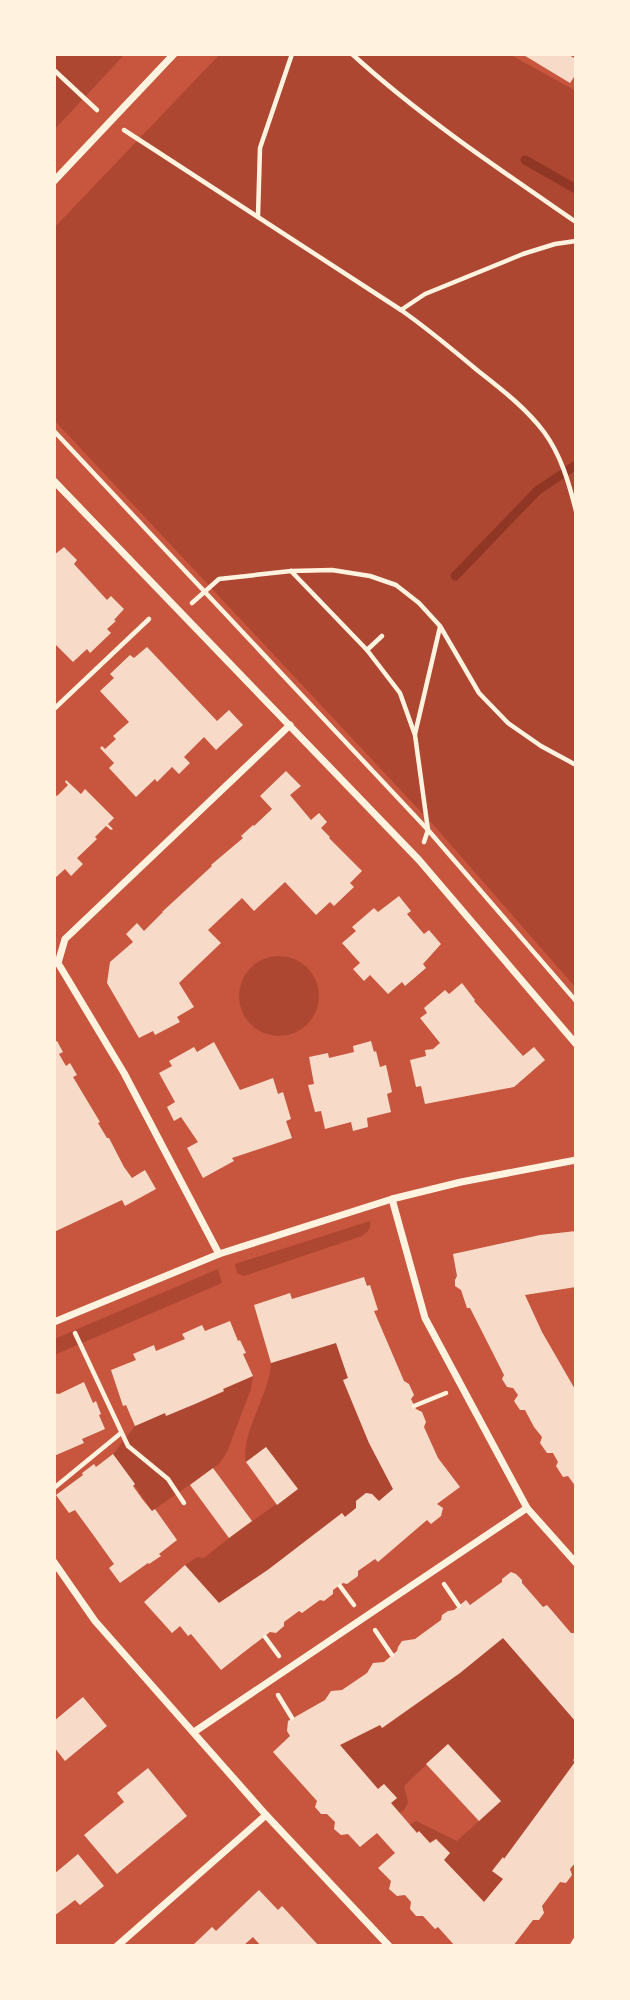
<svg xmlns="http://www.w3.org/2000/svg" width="630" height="2000" viewBox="0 0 630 2000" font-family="Georgia,serif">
	<rect width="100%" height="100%" fill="#c8553d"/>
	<g fill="#ae4732">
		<path d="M54,54H125L54,130Z"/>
		<path d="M220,54H509L576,91V988L437,829L54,420V228Z"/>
		<circle cx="279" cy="996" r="40"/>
		<path d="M370,1221C371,1228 368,1232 362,1236L244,1276L237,1273L235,1264Z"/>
		<path d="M218,1269L222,1283L54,1355V1339Z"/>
		<path d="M336,1343L348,1378L343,1381L369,1443L393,1489L379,1501L372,1494L366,1493L356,1501V1508L345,1517L342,1513L269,1569L219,1603L185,1565L197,1557L204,1558L229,1538L297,1489L266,1447L246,1462C240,1434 270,1394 271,1363Z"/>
		<path d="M253,1376L251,1389L227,1452L219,1464L152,1511L113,1454L135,1426L165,1413L166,1415L224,1392L223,1389Z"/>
		<path d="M503,1638L576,1721V1757L573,1760L575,1762L504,1859L503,1858V1879L484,1902L444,1860L450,1853L437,1839L430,1843L409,1825L416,1821L457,1841L501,1801L448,1744L404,1786L408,1802L405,1809L400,1813L391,1803L397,1798L384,1784L378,1789L340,1745L380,1725L383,1728L460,1673Z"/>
	</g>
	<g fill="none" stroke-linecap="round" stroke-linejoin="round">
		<g stroke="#8f3625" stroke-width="9">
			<path d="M525,160L576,189"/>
			<path d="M455,576L538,490L576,465"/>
		</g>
	</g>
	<g fill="#f7dbc8">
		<path d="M522,54H567L576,59V74L570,83Z"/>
		<path d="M64,547L77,560L74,564L107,600L111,596L124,609L114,620L116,621L107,629L111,633L90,653L87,649L73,662L54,643V555Z"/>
		<path d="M147,647L217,721L229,710L243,725L216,750L204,737L184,757L190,763L179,774L172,767L157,782L155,779L136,797L109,768L114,763L100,748L102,746L105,749L116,739L113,736L129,722L100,691L114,678L110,674L130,655L134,658Z"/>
		<path d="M286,771L301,786L290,795L311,820L319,813L327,822L321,828L330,837L329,838L362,871L350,883L354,887L334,906L330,902L316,915L285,882L254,911L242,898L208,930L221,943L179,983L194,1007L177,1017L180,1022L155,1035L153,1031L139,1038L107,983L110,962L133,942L126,934L137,923L144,931L163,912H162L212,866L211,865L243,838L241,836L253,825L254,826L272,809L260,796Z"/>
		<path d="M66,780L81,794L85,789L114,818L108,824L113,829L111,830L106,826L95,837L97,839L77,858L83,864L71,876L65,869L54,879V794L57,796L68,785L65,782Z"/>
		<path d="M399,896L411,911L407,914L424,934L429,930L441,944L423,964L426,968L405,986L402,982L388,994L370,975L364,981L353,969L360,963L342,943L356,931L352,927L374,908L378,912Z"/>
		<path d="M462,983L475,1000L474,1001L523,1056L534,1047L545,1060L514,1087L425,1104L421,1086L416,1087L410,1060L426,1056L425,1050L433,1049L440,1043L420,1018L427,1013L424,1008L445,990L449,994Z"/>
		<path d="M57,1041L63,1052L59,1054L66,1066L70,1063L77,1075L73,1077L100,1122L98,1123L107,1138H109L124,1167L132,1178L145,1170L156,1189L125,1206L122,1200L54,1232V1042Z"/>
		<path d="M371,1041L374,1052L376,1051L380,1067L386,1065L392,1092L387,1094L391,1112L367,1118L368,1127L353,1131L351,1122L325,1129L321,1111L315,1112L308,1085L314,1084L309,1057L328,1053L329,1058L354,1052L353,1046Z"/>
		<path d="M214,1042L240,1090L273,1078L278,1094L283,1092L291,1119L286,1121L292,1138L232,1158L234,1161L203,1178L187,1148L198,1142L181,1117L174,1121L167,1107L175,1102L159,1073L172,1066L169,1061L194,1047L197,1052Z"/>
		<path d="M576,1231V1287L525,1295L542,1332L576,1391V1487L568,1476L563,1477L556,1466L558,1462L553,1453H547L540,1443L542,1437L534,1427L525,1410H520L514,1401L518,1395L513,1388L507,1387L502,1379L504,1375L470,1308H467L461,1290L455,1286V1280L457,1276L453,1254L540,1235Z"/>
		<path d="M364,1277L367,1286L370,1285L378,1310L374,1311L404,1381L409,1384L414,1395L411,1399L416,1409L422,1412L426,1422L424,1427L438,1458L460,1487L437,1504L443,1508L441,1516L431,1524L427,1520L378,1562L375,1559L358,1571V1576L347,1584L343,1583L333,1590V1594L324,1601L320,1600L302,1613L299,1611L284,1622V1626L276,1633L270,1632L221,1670L191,1634L188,1636L180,1626L172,1633L144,1602L185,1565L219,1603L269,1569L342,1513L345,1517L356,1508V1501L366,1493L372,1494L379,1501L393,1489L369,1443L343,1380L348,1378L336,1343L271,1363L254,1305L290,1293L292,1299Z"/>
		<path d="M230,1321L238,1341L240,1340L246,1353L243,1354L253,1376L223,1389L224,1391L195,1404L166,1416L165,1413L135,1426L126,1405L123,1406L111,1370L136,1360L133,1354L154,1345L156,1351L185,1339L182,1334L202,1325L205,1331Z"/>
		<path d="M84,1382L93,1403L96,1401L101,1414L99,1415L105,1429L82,1439L84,1443L54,1456V1393L59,1394Z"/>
		<path d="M266,1447L298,1489L277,1505L246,1462Z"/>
		<path d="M113,1454L135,1484L133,1486L143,1500L152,1511L155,1509L177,1540L159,1554L161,1556L149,1564L148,1563L120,1583L109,1568L114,1564L94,1536L75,1510L69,1513L56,1495L83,1475L82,1473L94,1464L96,1467Z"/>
		<path d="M213,1468L252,1521L229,1538L190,1485Z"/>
		<path d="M511,1572L516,1574L522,1580V1583L543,1607L547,1605L571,1633H576V1722L503,1638L460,1673L382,1728L380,1725L340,1745L378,1789L384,1784L397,1798L391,1803L417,1833L419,1831L430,1843L436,1839L450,1853L444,1860L484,1902L503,1879L492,1871L503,1857L504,1859L540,1810L575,1762L573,1760L576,1757V1862L570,1869L572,1875L566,1883L560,1882L542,1906L544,1913L539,1920H533L513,1946H455L438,1927L435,1929L423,1916H416L410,1909L411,1902L405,1895L397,1896L389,1889L391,1881L378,1868L395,1853L377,1833L360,1847L348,1834L341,1835L334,1829L335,1822L327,1814H321L315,1807L317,1801L273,1752L290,1736L287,1731L288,1721L325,1700L331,1691L342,1690L367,1673L373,1663L384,1662L397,1651L398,1647L402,1641L415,1639L441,1620L442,1615L448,1611L454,1610L466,1600L470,1605L502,1582V1579Z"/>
		<path d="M83,1697L107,1726L65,1761L54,1747V1721Z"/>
		<path d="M448,1744L501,1801L479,1821L426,1764Z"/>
		<path d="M148,1768L187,1816L117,1874L84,1835L124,1802L117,1793Z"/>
		<path d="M78,1854L104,1886L80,1905L75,1900L54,1916V1874Z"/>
		<path d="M259,1890L278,1910L282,1906L319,1946H261L253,1937L243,1946H192L212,1927L216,1931Z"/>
	</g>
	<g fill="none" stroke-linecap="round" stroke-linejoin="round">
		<g stroke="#fff3e0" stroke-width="4.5">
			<path d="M352,54C421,117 499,169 576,222"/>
			<path d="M54,70L97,110"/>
			<path d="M124,130L401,310C428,329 452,349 477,370C501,389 525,407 544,432C561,455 569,483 576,511"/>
			<path d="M258,216L260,148L292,54"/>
			<path d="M401,310L425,294L523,254L555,244L576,241"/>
			<path d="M54,431L428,830L576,1001"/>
			<path d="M291,571L367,650L400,693L415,735L428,830L424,842"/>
			<path d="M192,603L219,579L291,571L332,570L370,576L396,585L419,603L440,626L479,693L508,723L541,746L576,765"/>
			<path d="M367,650L382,636"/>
			<path d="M54,709L149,619"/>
			<path d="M415,734L440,627"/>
			<path d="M75,1333L128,1446L168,1479L184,1503"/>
			<path d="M414,1406L446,1393"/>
			<path d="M54,1488L121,1433"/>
			<path d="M444,1584L459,1606"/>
			<path d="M340,1586L354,1605"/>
			<path d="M375,1630L392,1655"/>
			<path d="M265,1637L279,1656"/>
			<path d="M278,1695L292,1718"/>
		</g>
		<g stroke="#fff3e0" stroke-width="7">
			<path d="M54,181L174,54"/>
			<path d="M54,481L419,860L576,1044"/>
			<path d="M392,1199L425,1318L527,1508L576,1563"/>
			<path d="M219,1254L124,1073L58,963L65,939L290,725"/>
			<path d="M54,1322L219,1254L392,1199L461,1182L576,1160"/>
			<path d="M54,1562L95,1621L266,1815L389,1946"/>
			<path d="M194,1732L527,1508"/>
			<path d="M117,1946L266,1815"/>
			<path d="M573,1946L576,1941"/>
		</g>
	</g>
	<rect width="630" height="2000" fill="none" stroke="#fff3e0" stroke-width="112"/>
</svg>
